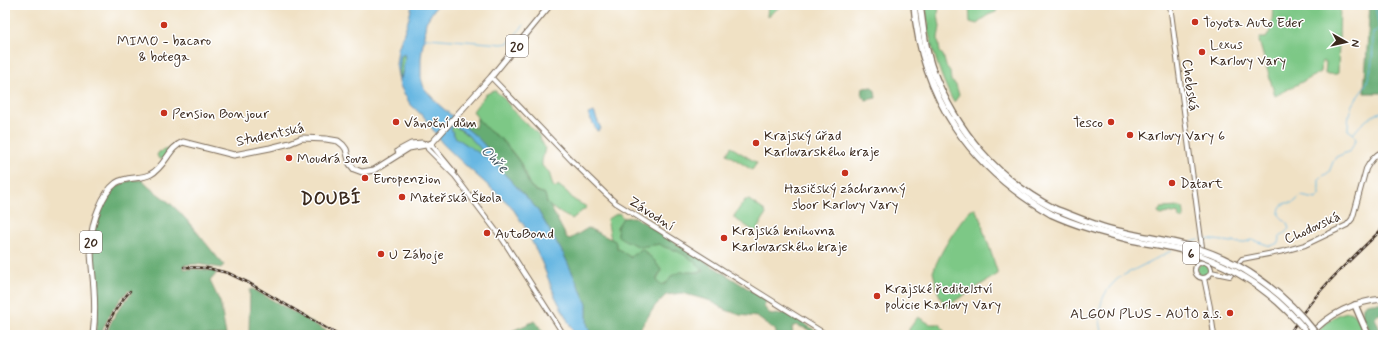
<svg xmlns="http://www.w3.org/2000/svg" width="1388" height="340" viewBox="0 0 1388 340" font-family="Mynerve,sans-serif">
	<rect width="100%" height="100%" fill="#fff"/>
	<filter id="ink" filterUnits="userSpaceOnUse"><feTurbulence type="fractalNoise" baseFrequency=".025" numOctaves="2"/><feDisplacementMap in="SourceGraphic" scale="8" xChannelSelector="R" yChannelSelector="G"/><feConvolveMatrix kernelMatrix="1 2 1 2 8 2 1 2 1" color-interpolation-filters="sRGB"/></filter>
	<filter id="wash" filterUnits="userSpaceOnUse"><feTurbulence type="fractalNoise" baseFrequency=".012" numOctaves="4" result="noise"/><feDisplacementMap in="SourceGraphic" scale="16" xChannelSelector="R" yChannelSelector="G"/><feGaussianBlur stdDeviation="0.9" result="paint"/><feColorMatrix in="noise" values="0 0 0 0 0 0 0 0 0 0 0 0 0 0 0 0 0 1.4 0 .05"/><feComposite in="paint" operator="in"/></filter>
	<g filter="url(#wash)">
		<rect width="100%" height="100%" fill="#f0e1c4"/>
		<g fill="#7dc886" stroke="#5c7952">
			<path d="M768,5H782L767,17Z"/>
			<path d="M926,5H939L938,15L940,27L938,38L940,52L943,55L946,66L950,71L951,81L956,85L959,95L955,101H953C941,78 934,55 928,30V26L929,23L927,21Z"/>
			<path d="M969,5H998L996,12L988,15L977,24L970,22Z"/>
			<path d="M1273,5H1340L1338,74H1325L1326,62L1322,61L1321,72L1275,96L1259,41L1260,38H1266L1272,28V24L1271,22H1272Z"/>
			<path d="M404,54L405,58L401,79L399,73L401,56Z"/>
			<path d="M494,90L503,97L514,112L538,134L545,148L542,161V166L549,172L553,186L556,188L558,185L567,192L574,200L587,207L572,219C563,215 555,210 547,204L545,194C524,187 530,180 521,164C516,156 508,146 501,140C498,136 492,134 488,130C482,125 477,118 473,111L485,95Z"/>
			<path d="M454,126C467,133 476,143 485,154V158L455,137L451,129L452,127Z"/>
			<path d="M731,147L757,163L752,170L727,154Z"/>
			<path d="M169,148H171L164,159H159L157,155L159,152Z"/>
			<path d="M745,200H749L765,211L766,214L756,231H754L734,218V216Z"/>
			<path d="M1180,207L1183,208C1184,212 1185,216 1182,219L1179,218L1178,213L1172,214L1171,212L1161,215L1158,213L1159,210L1161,208Z"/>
			<path d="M971,209H975L982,221L983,230L987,240L998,274L945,307L938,292L933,272C941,249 956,228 971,209Z"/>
			<path d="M619,213L623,218L617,227L652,245L660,244C664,248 670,248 675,250C684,253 694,260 702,267V272H695L669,281L664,284L659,285L656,283L661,270L654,260L642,249L630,257L617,248L615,241L611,239L607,219Z"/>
			<circle cx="1203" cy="270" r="6"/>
			<path d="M1350,312C1359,315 1362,326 1366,335H1322L1319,330C1327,322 1338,312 1350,312Z"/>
			<path d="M918,317L930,324H940L946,335H909V329Z"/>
		</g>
		<g fill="#66ac73" stroke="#506b48">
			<path d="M1370,5H1383V93H1364Z"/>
			<path d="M872,87L875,91L876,98L866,100L862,96L863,88Z"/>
			<path d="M477,118L489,131L501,139L511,151L521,164L528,182L531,187L536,191L545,194L547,203L550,206L567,238L570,239L588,228L615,241L617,248L630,257L642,249L654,260L661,270L657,279V282C663,288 669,282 671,276L680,272H702L703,270C699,263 682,253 675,250C669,248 664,248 660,244L640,247L626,241L618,236L617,227L623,218L635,217L766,300L764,307L771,315L788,313L822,335H814L807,329L796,325L792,327L793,335H776V331L757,317L740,315L723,309L711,301L682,293L666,295L655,306L636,335H591L587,323V304L564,255L537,209L502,171L489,150L478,138L460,123L462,121L475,128Z"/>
			<path d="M133,180H142C149,189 162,196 171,204C191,222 206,245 224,265L221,268L197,264L184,265V269H197L215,271L216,274L210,281L220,302L226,335H106C111,319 120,306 132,293L129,290C116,303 107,317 101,335H95C98,319 98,304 97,289C96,273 92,256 93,240C95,215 106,185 133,180Z"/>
			<path d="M253,289L330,333L329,335H236L249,333L250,290Z"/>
			<path d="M1373,303H1383V315L1378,314L1375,318L1382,335H1372L1362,315L1363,307L1367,304Z"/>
			<path d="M535,321L545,335H503L505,334Z"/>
		</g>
		<g fill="#67b7e2" stroke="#517080" fill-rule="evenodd">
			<path d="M412,5H437L426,22L421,58V78L424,88L438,104L478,138L489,150L502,171L537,209L564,255L587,304V323L591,335H575L555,296L542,263L525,227L511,206L464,164L442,143L425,118L410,104L400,86L396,65L398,49L409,18ZM404,54L405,58L401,79L399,73L401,56ZM455,126C467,133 476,143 485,154V157L455,137L451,129L452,127Z"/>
			<path d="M594,112L601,129L597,131L588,114Z"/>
		</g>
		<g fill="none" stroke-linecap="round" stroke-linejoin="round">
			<g stroke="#67b7e2" stroke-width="1">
				<path d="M423,40L428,38L502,44L508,43L524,25"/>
				<path d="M1354,133C1362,122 1371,116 1383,111"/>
				<path d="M1202,239H1205L1241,243L1252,240L1271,246L1278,243L1279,238L1289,229L1287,223L1279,215C1279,205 1283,202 1293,203L1301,196L1316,199L1319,195V179L1329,172L1333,162L1336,157L1350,151L1356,140L1354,134L1348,130C1348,122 1349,109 1353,103C1358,95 1365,89 1368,79C1373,65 1373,48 1373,33L1379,28L1375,5"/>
				<path d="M1188,243L1199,240"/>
				<path d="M1103,335C1096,311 1100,293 1120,277L1171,251"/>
			</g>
		</g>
	</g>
	<g filter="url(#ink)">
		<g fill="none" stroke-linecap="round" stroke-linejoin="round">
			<defs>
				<g id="minor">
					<path d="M1170,5L1204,262"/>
					<path d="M491,77L572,161L605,193L616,203L827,335"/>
					<path d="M426,143L428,149L455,176L503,240L564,335"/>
					<path d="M430,143L454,172"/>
					<circle cx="1203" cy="270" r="8"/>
					<path d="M1211,272L1230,276L1237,265L1242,259L1284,251L1305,245L1347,225L1352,219L1354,213L1366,169C1370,161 1375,155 1383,151"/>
					<path d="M1204,278L1210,307L1214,335"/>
				</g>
				<g id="major">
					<path d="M398,151L411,144L422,143"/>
					<path d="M93,335C95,320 95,305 94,289C92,259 86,238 99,208C103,198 108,189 116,183C127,176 140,180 151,174C165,167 169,147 183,142L234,155L270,148L290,143L302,138L326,139L338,141L343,145L346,149L350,164L354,169L362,172L374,170L409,148L431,144L491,77L550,5"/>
					<path d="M1310,335C1328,314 1356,301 1383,299"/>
				</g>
				<g id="highway">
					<path d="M914,5C922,98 970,168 1051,214"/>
					<path d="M920,5C923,27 925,50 933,71C956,130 997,180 1055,209"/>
					<path d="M1355,305L1368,335"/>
				</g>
			</defs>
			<use href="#minor" stroke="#7a6a58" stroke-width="6"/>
			<use href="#major" stroke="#7a6a58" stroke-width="7"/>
			<use href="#highway" stroke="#7a6a58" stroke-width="8"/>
			<use href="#minor" stroke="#fff" stroke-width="4"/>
			<use href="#major" stroke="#fff" stroke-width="5"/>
			<use href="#highway" stroke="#fff" stroke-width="5.5"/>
			<defs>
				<g id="rail">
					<path d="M184,267L207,268L228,273L249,283L338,335"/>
					<path d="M104,335C109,318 118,304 130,291"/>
					<path d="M1289,335C1312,293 1350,261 1383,228"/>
				</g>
			</defs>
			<use href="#rail" stroke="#3b2a1e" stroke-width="2.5"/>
			<use href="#rail" stroke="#fff" stroke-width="1" stroke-dasharray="3" stroke-linecap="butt"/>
			<defs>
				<g id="highway-bridge">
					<path d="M1055,209C1071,215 1087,222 1103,227C1133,236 1163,239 1192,247C1242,261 1286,294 1317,335"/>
					<path d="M1051,214C1077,226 1104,233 1132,240C1150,244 1168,246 1186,251C1235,266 1277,294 1309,335"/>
				</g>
			</defs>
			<use href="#highway-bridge" stroke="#7a6a58" stroke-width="8" stroke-linecap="butt"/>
			<use href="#highway-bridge" stroke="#fff" stroke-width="5.5"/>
		</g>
	</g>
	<g fill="#c8321e" stroke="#fff" stroke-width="1.5">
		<circle cx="1195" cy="22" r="4"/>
		<circle cx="164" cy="25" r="4"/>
		<circle cx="1202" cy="52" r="4"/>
		<circle cx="164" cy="113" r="4"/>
		<circle cx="396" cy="122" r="4"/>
		<circle cx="1111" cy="122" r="4"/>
		<circle cx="1130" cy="135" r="4"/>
		<circle cx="756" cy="143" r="4"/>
		<circle cx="289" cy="158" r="4"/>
		<circle cx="845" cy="173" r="4"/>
		<circle cx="365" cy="178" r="4"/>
		<circle cx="1172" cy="183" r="4"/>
		<circle cx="402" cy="197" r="4"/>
		<circle cx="487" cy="233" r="4"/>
		<circle cx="724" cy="238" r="4"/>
		<circle cx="381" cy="254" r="4"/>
		<circle cx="877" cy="296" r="4"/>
		<circle cx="1230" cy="313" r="4"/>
	</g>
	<g text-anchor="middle" stroke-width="3" stroke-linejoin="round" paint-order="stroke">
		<g fill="#fff" stroke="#766a62" stroke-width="1">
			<rect x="506" y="35" width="22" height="22" rx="3"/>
			<rect x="80" y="231" width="22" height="22" rx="3"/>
			<rect x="1183" y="242" width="16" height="22" rx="3"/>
		</g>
		<g font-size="13" font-weight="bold" fill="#3b2a1e">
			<text x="517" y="51">20</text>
			<text x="91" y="247">20</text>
			<text x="1191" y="258">6</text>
		</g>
		<g font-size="14" fill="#3b2a1e" stroke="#fff" text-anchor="start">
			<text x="1203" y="27">Toyota Auto Eder</text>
			<text x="164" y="45" text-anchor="middle">MIMO - bacaro<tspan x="164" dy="16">&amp; botega</tspan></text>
			<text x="1210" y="49">Lexus<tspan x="1210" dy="16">Karlovy Vary</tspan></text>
			<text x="172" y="118">Pension Bonjour</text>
			<text x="404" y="127">Vánoční dům</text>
			<text x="1103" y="127" text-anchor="end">Tesco</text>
			<text x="764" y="140">Krajský úřad<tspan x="764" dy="16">Karlovarského kraje</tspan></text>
			<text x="1138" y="140">Karlovy Vary 6</text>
			<text x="297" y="163">Moudrá sova</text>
			<text x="373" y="183">Europenzion</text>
			<text x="1180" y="188">Datart</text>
			<text x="845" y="193" text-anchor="middle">Hasičský záchranný<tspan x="845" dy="16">sbor Karlovy Vary</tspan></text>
			<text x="410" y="202">Mateřská Škola</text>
			<text x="732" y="235">Krajská knihovna<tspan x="732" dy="16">Karlovarského kraje</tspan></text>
			<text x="495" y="238">AutoBond</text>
			<text x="389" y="259">U Záboje</text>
			<text x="885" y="293">Krajské ředitelství<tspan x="885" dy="16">policie Karlovy Vary</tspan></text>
			<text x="1222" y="318" text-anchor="end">ALGON PLUS - AUTO a.s.</text>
		</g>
		<g font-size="14" fill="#3b2a1e" stroke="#fff">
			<text transform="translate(1191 85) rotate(82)" y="5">Chebská</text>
			<text transform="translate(270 134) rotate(-12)" y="5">Studentská</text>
			<text transform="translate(652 213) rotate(33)" y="5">Závodní</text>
			<text transform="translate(1312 227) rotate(-24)" y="5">Chodovská</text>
		</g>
		<g font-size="15" font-style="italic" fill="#4a5b63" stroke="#fff">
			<text transform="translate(495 159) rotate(44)" y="5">Ohře</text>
		</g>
		<g font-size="18" font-weight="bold" letter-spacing="1" fill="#3b2a1e" stroke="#fff">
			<text x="331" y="204">DOUBÍ</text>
		</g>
	</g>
	<rect width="1388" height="340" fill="none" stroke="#fff" stroke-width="20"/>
	<g transform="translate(1346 42) rotate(98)" stroke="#ffffff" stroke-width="3" paint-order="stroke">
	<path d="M0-3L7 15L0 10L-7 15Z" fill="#3b2a1e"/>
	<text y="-6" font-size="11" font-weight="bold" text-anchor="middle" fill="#3b2a1e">N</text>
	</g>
</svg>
